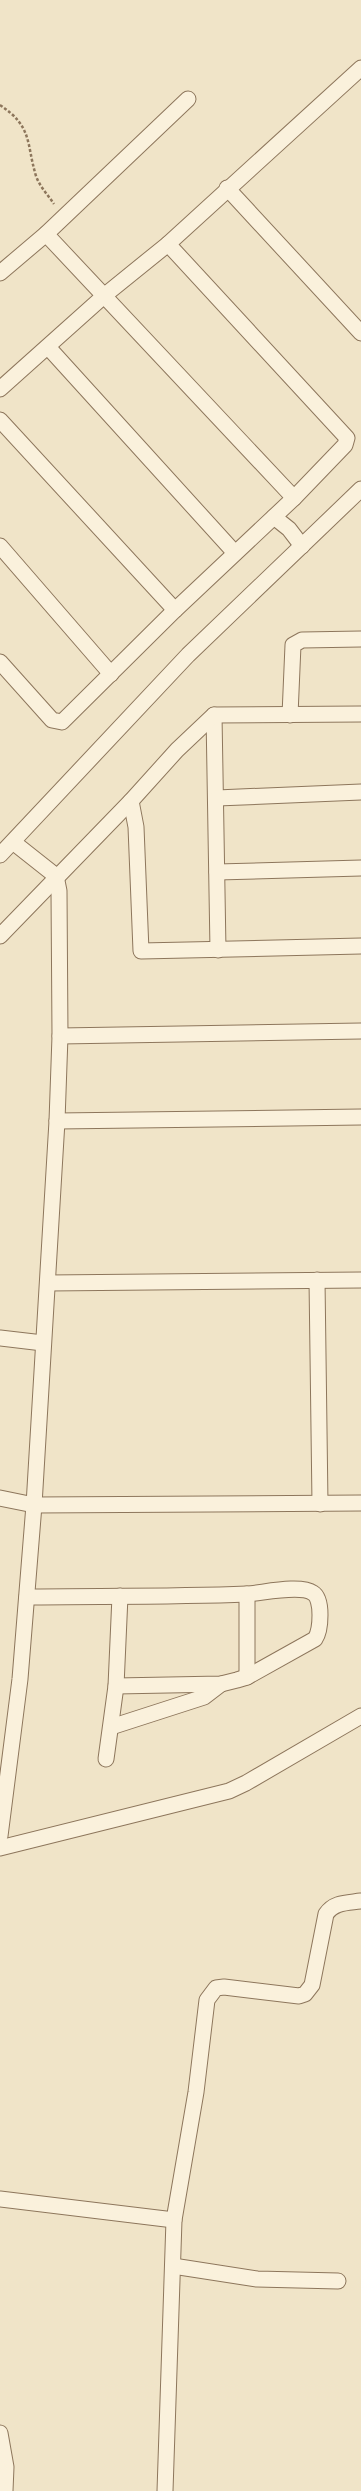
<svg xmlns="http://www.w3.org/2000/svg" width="361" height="2491" viewBox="0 0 361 2491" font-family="Literata,serif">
	<rect width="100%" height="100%" fill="#f0e4c8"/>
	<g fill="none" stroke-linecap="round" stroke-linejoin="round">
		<defs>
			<g id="minor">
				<path d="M227,188L361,333"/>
				<path d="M168,244L347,438L345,445L294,498"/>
				<path d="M0,273L46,234L188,99"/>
				<path d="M48,347L235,553"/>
				<path d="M0,389L105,295L168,244L361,68"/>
				<path d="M0,420L175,610"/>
				<path d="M274,517L289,529L302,546"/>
				<path d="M0,546L111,674"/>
				<path d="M0,662L52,720L62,722L175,610L294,498L46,234"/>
				<path d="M214,715L218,950"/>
				<path d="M290,715L293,645L302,640L361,639"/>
				<path d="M217,798L361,792"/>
				<path d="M131,801L136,827L141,951L361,946"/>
				<path d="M0,855L188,655L361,489"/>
				<path d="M217,872L361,868"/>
				<path d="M0,936L131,801L177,750L214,715L361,714"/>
				<path d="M60,1036L361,1031"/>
				<path d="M57,1121L361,1117"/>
				<path d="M317,1280L320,1504"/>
				<path d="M48,1283L361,1280"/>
				<path d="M0,1338L43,1343"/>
				<path d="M0,1498L34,1505L361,1503"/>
				<path d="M27,1597C100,1596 174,1597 247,1594C263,1593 300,1584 313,1593C323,1599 321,1630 315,1639L247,1677L237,1680L221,1684L116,1686"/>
				<path d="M247,1677V1594"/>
				<path d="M111,1727L204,1697L221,1684"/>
				<path d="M106,1759L116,1686L120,1596"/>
				<path d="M0,1836L20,1679L34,1505L57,1121L60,1036L59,891L56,876L13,842"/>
				<path d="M0,1848L229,1791L246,1783L361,1716"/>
				<path d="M0,2199L174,2220L196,2092L207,2000L216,1988L224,1987L299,1996L305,1994L312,1985L326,1914C334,1902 347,1903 361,1901"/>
				<path d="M173,2266L257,2279L338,2281"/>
				<path d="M0,2433L6,2467L5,2491"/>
				<path d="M165,2491L174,2220"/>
			</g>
		</defs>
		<use href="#minor" stroke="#8d765c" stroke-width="17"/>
		<path stroke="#8d765c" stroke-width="2.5" stroke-dasharray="3 2" stroke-linecap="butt" d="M0,105C33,127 26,143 36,176C40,187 48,195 54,204"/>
		<use href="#minor" stroke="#faf1dc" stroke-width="15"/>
	</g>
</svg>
